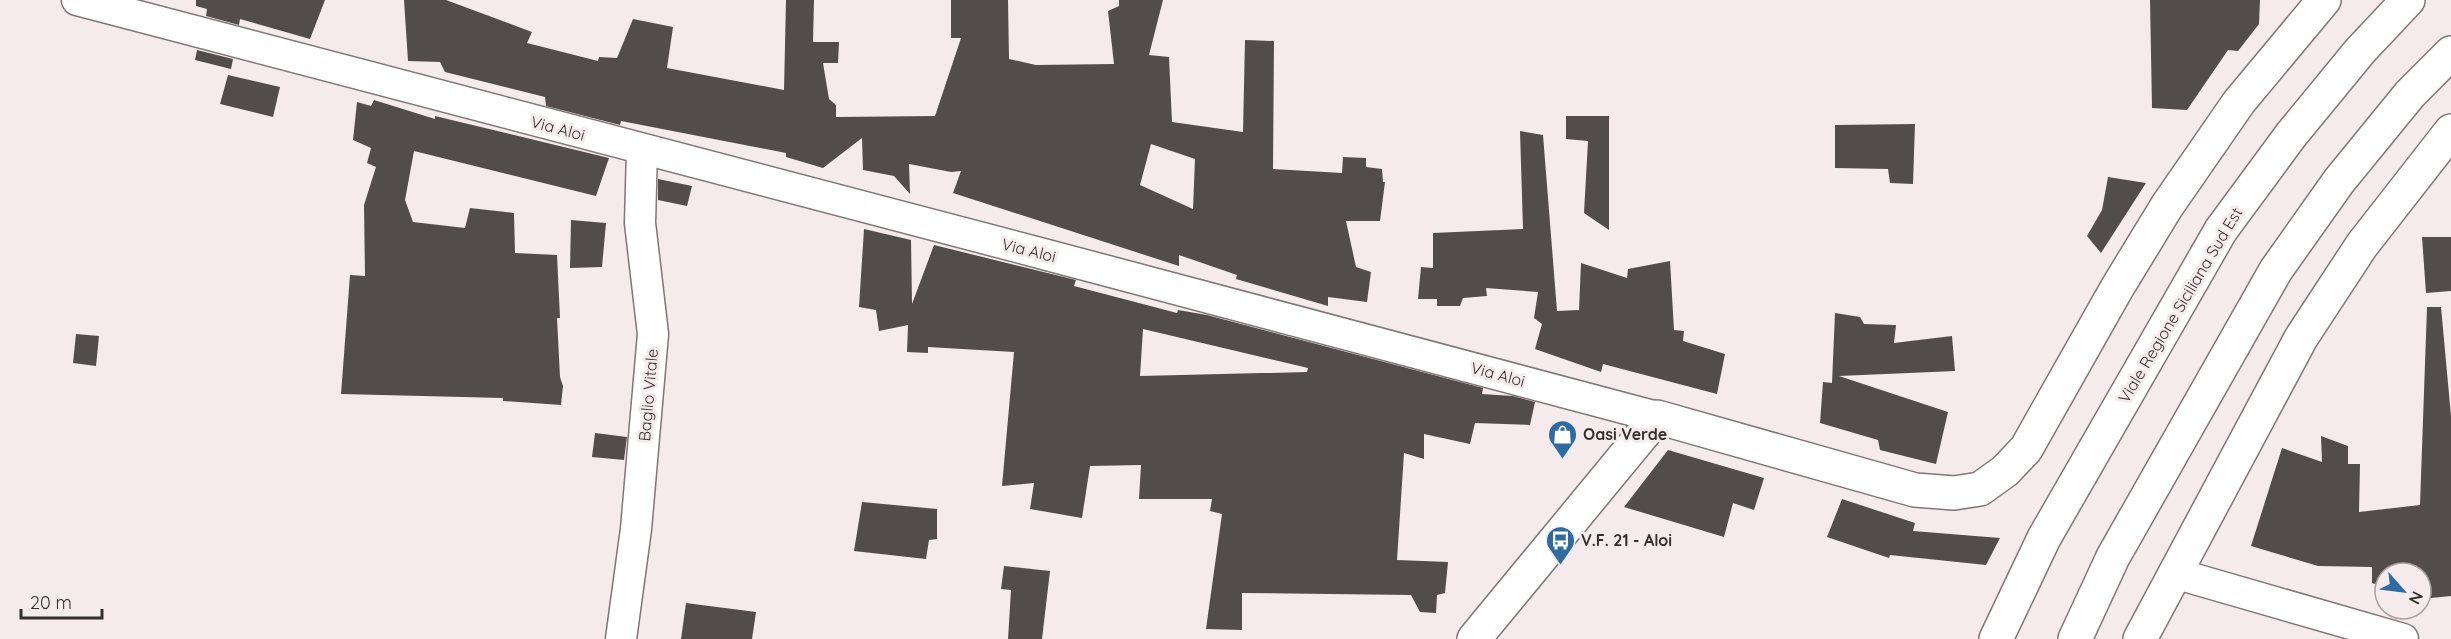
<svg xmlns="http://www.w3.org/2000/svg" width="2451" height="639" viewBox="0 0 2451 639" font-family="Quicksand,sans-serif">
	<rect width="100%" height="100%" fill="#f5ebec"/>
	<g fill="#534c4c" fill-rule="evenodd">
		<path d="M196,0H325L310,39L240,19L239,25L206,16L207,9L196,6Z"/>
		<path d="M404,0H446L532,32L527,43L598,61L599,57L617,58L633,19L673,27L667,68L784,90L786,0H814L813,42H839L838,63H823L829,99L836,105V117L935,116L961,38H951V0H1008L1009,59L1036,65L1114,64L1108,11L1119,6V0H1163L1149,55L1169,57L1172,122L1243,132L1245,40L1274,41L1273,169L1342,173L1343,157L1366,158V167L1382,169L1383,182H1385L1380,221H1346L1356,267L1371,272L1367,302L1328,297V306L1236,279L1237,275L1179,255V266L953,193L961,171L951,172L909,164L910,194L894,176L863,170L862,138L823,168L786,157V153L621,121L620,125L546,106L545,97L445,72L440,62L408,61ZM1151,144L1195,159L1193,209L1140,185Z"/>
		<path d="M2150,0H2260L2259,24L2238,51L2228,50L2187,110L2152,108Z"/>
		<path d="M197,50L233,59L231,69L195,60Z"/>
		<path d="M228,75L280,87L273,117L220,104Z"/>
		<path d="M374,100L435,119V116L609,158L596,196L414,151L405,200L413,222L465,228L470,208L514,213L515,253L557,255L560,318H557L560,377L563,386L561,405L503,401V398L341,394L350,275L365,276L364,205L376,167L367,163L371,148L353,140L357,102L371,106Z"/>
		<path d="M1566,116H1609V230L1584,213L1588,141L1566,139Z"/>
		<path d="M1915,124L1913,184L1890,183L1888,169L1835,168V125Z"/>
		<path d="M1520,131L1543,135L1557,311L1579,310L1581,263L1627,278L1628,269L1670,261L1674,330L1684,331L1683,341L1725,354L1717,394L1603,364L1601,372L1535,349L1542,324L1534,318L1538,292L1486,288L1487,296L1463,298L1460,306H1437V299H1418L1421,267L1433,268V233L1523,229Z"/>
		<path d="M2108,177L2146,183L2101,253L2087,236L2102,210Z"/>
		<path d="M658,179L692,186L687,206L658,200Z"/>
		<path d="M571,220L606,223L602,267L570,268Z"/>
		<path d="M864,229L911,240L912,304L934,245L1076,280L1074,286L1177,313L1178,310L1207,315L1483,388L1482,394L1513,396L1535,402L1530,425L1475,423L1470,444L1424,434V459L1404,453L1397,560L1448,562L1445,593L1437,595L1436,613L1420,612L1411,595L1242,593V630L1206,629L1222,514L1210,511L1212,499H1139L1141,465L1090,466L1082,518L1030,509L1034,483L1002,486L1014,352L928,347V353L907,352L908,325L879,331L876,310L859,307ZM1143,329L1308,368L1307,372L1140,376Z"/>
		<path d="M2422,237H2451V291L2426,293Z"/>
		<path d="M2427,307H2441L2451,416V596L2421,599V573H2385V587L2372,583V567L2318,566L2251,546L2282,448L2322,462L2321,436L2348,446V464H2360L2359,512L2420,505Z"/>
		<path d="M1835,313L1860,317L1864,324L1896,325L1894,343L1952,336L1955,371L1839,376L1948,412L1936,464L1880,450L1878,440L1820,423L1823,382L1832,383Z"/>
		<path d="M76,334L99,336L96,366L73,363Z"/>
		<path d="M595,433L627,437L624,460L592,457Z"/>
		<path d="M1668,450L1764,478L1754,510L1733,503L1724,537L1624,507Z"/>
		<path d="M1842,499L1915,523L1913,531L2000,538L1986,565L1890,555L1889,558L1827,537Z"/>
		<path d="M862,502L937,509V539L929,540L926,559L854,551Z"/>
		<path d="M1004,566L1050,571L1042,639H1008L1011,590L1001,589Z"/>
		<path d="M686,603L756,612L752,639H681Z"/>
	</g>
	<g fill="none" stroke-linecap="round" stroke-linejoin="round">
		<defs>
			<g id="minor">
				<path d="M77,0C604,140 1131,275 1657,417"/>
				<path d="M2174,573L2403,639"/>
				<path d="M621,639L636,529L653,334L640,223L642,150"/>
			</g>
			<g id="tertiary">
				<path d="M1474,639L1657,417L1915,490L1954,493L1980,489L2005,471L2026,449L2117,288L2167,206L2239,102L2324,0"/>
				<path d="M2140,639L2301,338L2362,245L2451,131"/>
			</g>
			<g id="primary">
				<path d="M1996,639L2044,538L2221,230L2291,135L2360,51L2408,0"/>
				<path d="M2075,639L2113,557L2276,270L2339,181L2410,94L2451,53"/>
			</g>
		</defs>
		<use href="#minor" stroke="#7f7677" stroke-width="33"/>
		<use href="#tertiary" stroke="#7f7677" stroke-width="36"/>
		<use href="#primary" stroke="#7f7677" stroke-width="36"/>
		<use href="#minor" stroke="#fff" stroke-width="30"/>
		<use href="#tertiary" stroke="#fff" stroke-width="33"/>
		<use href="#primary" stroke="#fff" stroke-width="33"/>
	</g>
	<defs>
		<symbol id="shop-pin" viewBox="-11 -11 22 30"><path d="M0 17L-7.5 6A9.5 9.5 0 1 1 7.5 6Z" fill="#2d6ba2" stroke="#f5ebec"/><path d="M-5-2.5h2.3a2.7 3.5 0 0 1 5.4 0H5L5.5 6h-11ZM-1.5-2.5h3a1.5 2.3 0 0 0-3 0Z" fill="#fff"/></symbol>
		<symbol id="bus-pin" viewBox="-11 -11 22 30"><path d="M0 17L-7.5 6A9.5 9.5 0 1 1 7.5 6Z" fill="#2d6ba2" stroke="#f5ebec"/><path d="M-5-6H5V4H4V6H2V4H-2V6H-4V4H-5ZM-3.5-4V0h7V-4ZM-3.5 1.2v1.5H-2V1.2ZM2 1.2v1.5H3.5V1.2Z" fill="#fff"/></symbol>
	</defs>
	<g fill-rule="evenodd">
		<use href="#shop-pin" x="1546" y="418" width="33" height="45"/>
		<use href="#bus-pin" x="1544" y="524" width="33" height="45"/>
	</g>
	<g text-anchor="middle" stroke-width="6" stroke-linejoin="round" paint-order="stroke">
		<g font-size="16" fill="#343030" stroke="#f5ebec">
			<text transform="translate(558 128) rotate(15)" y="6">Via Aloi</text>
			<text transform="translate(1029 250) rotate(14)" y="6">Via Aloi</text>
			<text transform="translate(2180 305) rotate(-59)" y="6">Viale Regione Siciliana Sud Est</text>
			<text transform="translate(1498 374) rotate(15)" y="6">Via Aloi</text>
			<text transform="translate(648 395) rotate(-85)" y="6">Baglio Vitale</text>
		</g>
		<g font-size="16" font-weight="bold" fill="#343030" stroke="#f5ebec" text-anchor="start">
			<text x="1583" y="440">Oasi Verde</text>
			<text x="1581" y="546">V.F. 21 - Aloi</text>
		</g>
	</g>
	<g transform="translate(2403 591) rotate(118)"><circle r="28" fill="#f5ebec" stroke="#a8a0a1" stroke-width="1.5"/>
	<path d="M0-4.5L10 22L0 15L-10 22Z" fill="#2d6ba2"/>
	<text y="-9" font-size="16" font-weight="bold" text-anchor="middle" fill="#343030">N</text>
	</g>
	<path d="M21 609v9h81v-9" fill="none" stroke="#343030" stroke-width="3"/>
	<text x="30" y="609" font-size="18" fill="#343030" stroke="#f5ebec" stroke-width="4.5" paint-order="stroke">20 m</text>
</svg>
